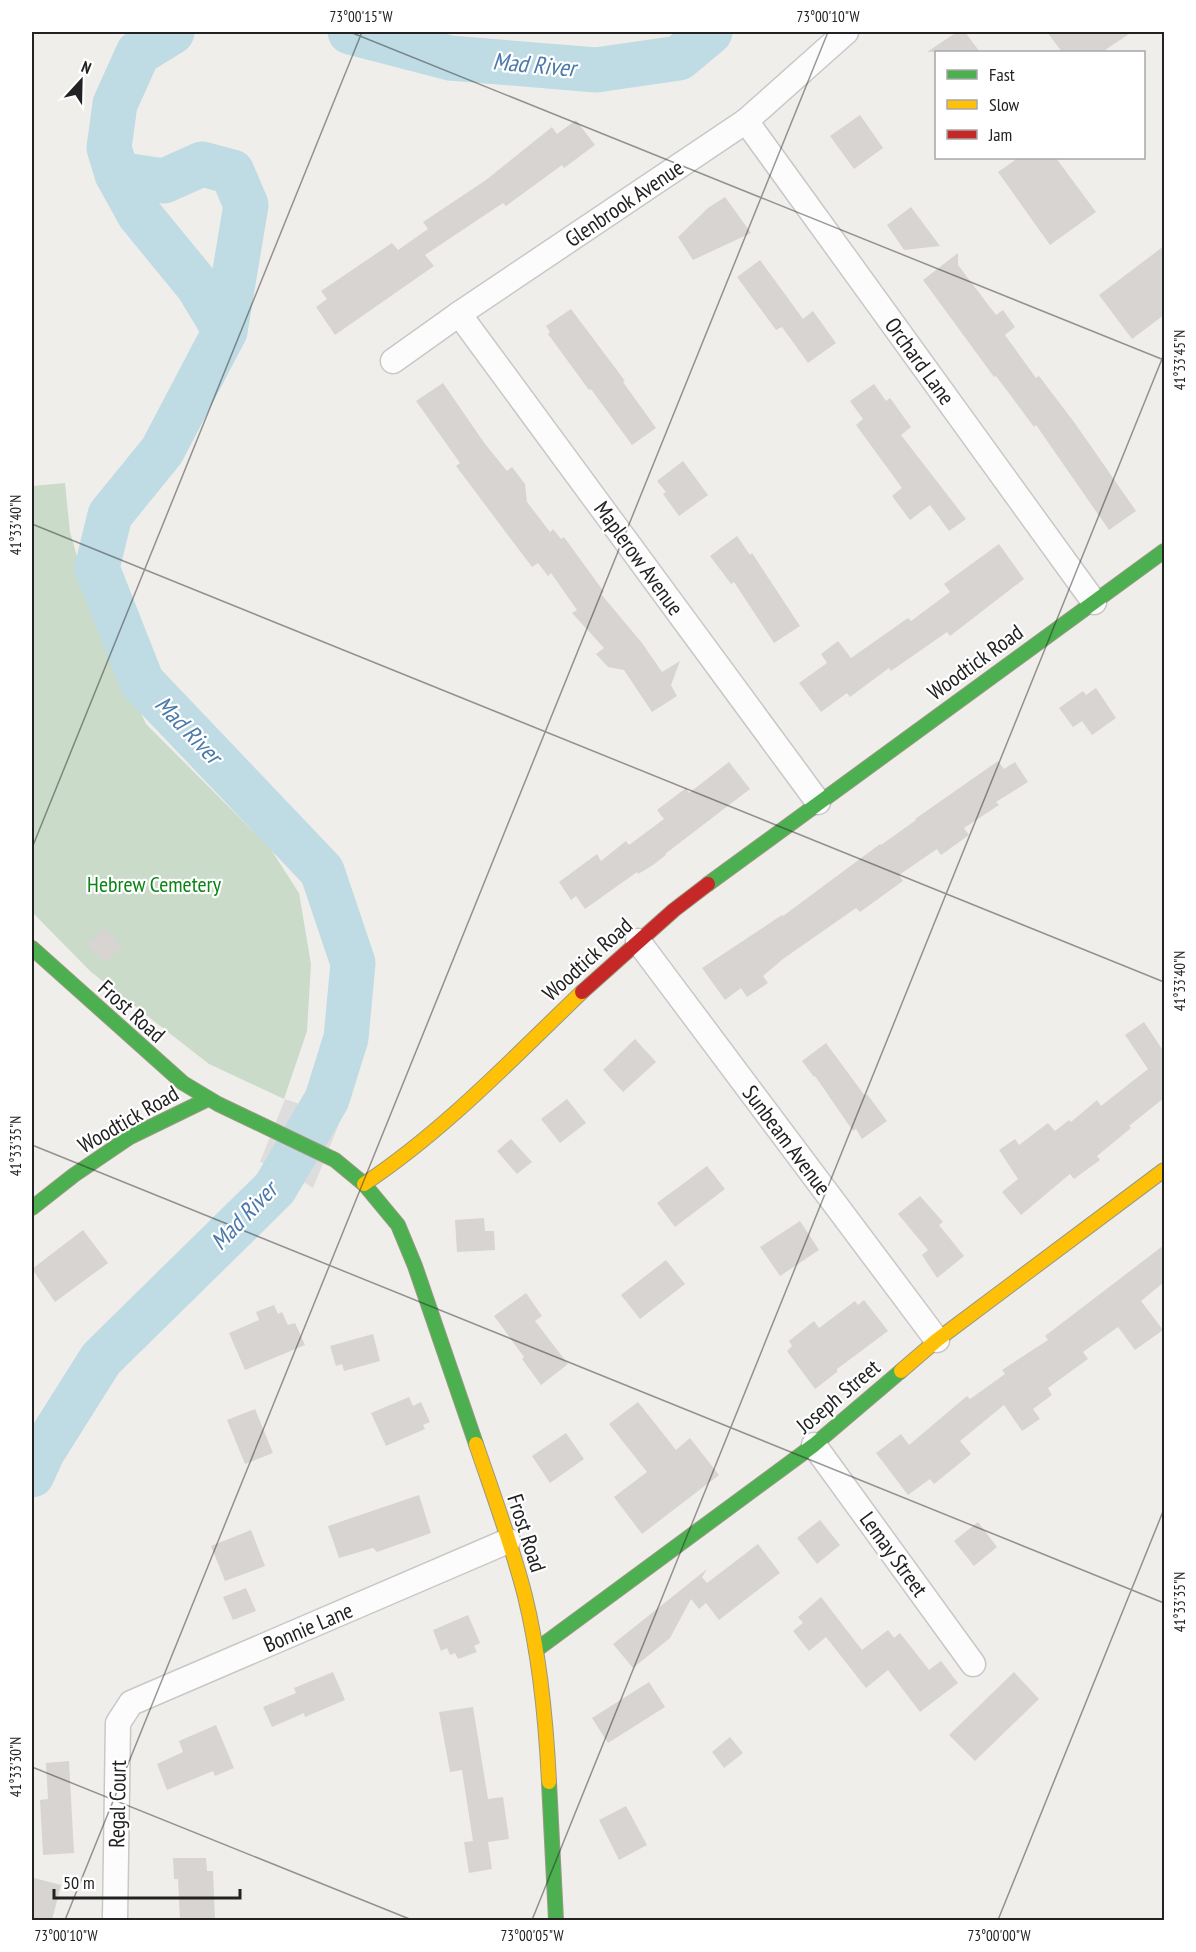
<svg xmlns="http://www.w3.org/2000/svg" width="1196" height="1952" viewBox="0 0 1196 1952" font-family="'PT Sans Narrow',sans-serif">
	<rect width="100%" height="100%" fill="#f0eeeb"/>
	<path fill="#cadbca" d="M65,483L70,532L92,608L146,724L270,848L299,893L311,964L307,1031L284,1099L209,1064L91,972L32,912V486Z"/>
	<path fill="#dedddd" d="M285,1099L318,1110L343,1114L313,1188L289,1173L260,1162Z"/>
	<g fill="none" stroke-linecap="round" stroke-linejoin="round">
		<g stroke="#bfdbe3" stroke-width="45">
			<path d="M350,32L450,58L596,70L679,58L710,32"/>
			<path d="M117,174L139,214L198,286L225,331"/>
			<path d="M32,1475L43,1451L101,1359L275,1188L327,1099L346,1038L353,963L322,871L142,682L97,568L110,515L162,451L225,331L246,205L232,172L202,164L164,181L117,174L109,148L115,104L138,53L172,32"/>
		</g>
	</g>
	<g fill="#d7d4d2">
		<path d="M957,32H965L980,52H927Z"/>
		<path d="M1047,32H1132L1102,52H1062Z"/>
		<path d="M860,115L883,148L854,169L830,136Z"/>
		<path d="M576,120L595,145L564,168L562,165L506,206L503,203L425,255L434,266L335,335L316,307L327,299L321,291L392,243L398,250L428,229L423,222L486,180L552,127L557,134Z"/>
		<path d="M1018,158H1056L1096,212L1050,245L998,172Z"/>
		<path d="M725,197L751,233L693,260L678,237L708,208Z"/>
		<path d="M911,207L940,246L904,250L887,225Z"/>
		<path d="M1164,246V315L1132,339L1099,295Z"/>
		<path d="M958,253V265L996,315L1003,310L1015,327L1005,335L1036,378L1039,376L1074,422L1136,511L1109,530L1036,425L1034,427L996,376L994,377L923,280Z"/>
		<path d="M760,260L803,319L813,311L836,343L808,363L782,327L776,330L737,277Z"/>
		<path d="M571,309L625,381L623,382L656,428L632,445L591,389L589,390L548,334L550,332L546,326Z"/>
		<path d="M443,383L485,444L507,471L512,467L525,484L527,502L550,532L553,529L561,539L564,537L604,592L601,594L642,643L662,672L680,661L671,685L677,696L652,712L624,670L608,667L596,654L604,648L572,613L577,610L551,573L548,576L538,563L532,567L507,534L456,466L460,463L416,401Z"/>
		<path d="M874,384L886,401L890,398L911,427L901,435L966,519L949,531L930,505L910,520L892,496L902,488L856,425L863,419L850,401Z"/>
		<path d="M683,461L708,495L679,516L663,494L666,492L657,481Z"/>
		<path d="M737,536L750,555L752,553L800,626L774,643L734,582L731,584L710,556Z"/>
		<path d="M999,544L1024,579L950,636L947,632L891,671L889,668L850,697L847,693L821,712L799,683L827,663L821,654L838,641L851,658L908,618L911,621L950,592L944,584Z"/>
		<path d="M1096,688L1116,718L1092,735L1082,721L1073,727L1059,708L1083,691L1086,695Z"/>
		<path d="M998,761L1004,769L1015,762L1028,782L996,802L999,805L964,828L969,835L941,855L937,849L899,875L903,881L860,912L856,908L783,959L763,976L768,983L747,997L741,988L725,1000L702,968L782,915L783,916L880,844L881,845L916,820L915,819Z"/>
		<path d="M729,762L750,789L665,854L666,855L653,865L638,874L637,872L585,909L576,896L571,900L559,882L597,854L601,861L626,841L629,845L664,819L657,810L686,788L689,793Z"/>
		<path d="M104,928L122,947L105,963L87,944Z"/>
		<path d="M1144,1022L1164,1052V1098L1129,1126L1131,1128L1097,1156L1100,1160L1074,1179L1070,1174L1021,1215L1002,1192L1018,1179L999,1150L1015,1139L1019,1145L1048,1123L1055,1131L1069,1120L1071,1122L1097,1100L1101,1106L1148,1069L1125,1035Z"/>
		<path d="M635,1039L656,1062L623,1092L603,1070Z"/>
		<path d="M826,1043L865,1096L867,1094L887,1121L862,1139L856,1129L853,1131L815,1076L814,1077L802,1061Z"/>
		<path d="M567,1099L586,1123L560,1143L541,1119Z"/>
		<path d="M511,1139L532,1162L517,1174L497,1151Z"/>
		<path d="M707,1166L725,1189L675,1227L657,1203Z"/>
		<path d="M920,1196L943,1222L939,1225L964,1256L937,1278L922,1255L928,1250L898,1214Z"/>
		<path d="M484,1218L485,1231H494L495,1250L457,1252L455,1220Z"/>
		<path d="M800,1221L819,1250L780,1276L760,1247Z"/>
		<path d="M83,1230L108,1263L55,1302L32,1269Z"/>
		<path d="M1164,1245V1282L1141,1301L1163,1330L1135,1350L1118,1327L1083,1352L1088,1359L1048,1388L1052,1395L1033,1409L1040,1419L1022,1431L1004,1405L960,1441L971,1454L934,1484L930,1479L908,1495L876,1453L901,1434L909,1445L967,1396L970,1399L1005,1374L1002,1370L1048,1340L1045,1336Z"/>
		<path d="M666,1260L685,1284L640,1319L621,1295Z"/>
		<path d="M526,1293L542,1316L535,1321L568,1364L541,1385L522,1359L524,1357L494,1316Z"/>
		<path d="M864,1300L888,1331L837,1369V1372L815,1389L787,1351L792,1346L789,1341L814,1321L819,1328L855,1301L858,1305Z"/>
		<path d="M274,1305L278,1314L282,1312L288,1325L295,1323L305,1345L245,1370L229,1333L259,1320L256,1312Z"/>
		<path d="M373,1334L380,1361L344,1371L342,1364L336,1366L330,1346Z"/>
		<path d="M409,1397L413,1406L421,1402L430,1422L423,1425L425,1429L386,1446L371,1413Z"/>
		<path d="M638,1402L676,1450L690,1438L719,1475L642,1534L614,1497L647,1472L609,1424Z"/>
		<path d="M255,1409L273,1453L245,1464L227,1420Z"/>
		<path d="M566,1433L584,1459L550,1483L532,1456Z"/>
		<path d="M419,1495L431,1533L377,1552L373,1548L339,1558L328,1526Z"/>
		<path d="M820,1520L840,1545L817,1564L797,1538Z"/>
		<path d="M978,1522L997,1547L974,1566L954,1541Z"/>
		<path d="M251,1530L265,1566L225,1581L211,1546Z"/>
		<path d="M758,1544L780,1573L719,1620L706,1603L699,1609L691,1599L670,1638L633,1668L613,1644L707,1569L702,1577L707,1583Z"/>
		<path d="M246,1588L256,1611L233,1620L223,1597Z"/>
		<path d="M821,1597L862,1650L888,1630L894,1638L900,1633L929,1670L941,1661L958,1683L920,1712L888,1670L866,1688L826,1637L809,1651L793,1631L803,1623L798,1617Z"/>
		<path d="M468,1615L480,1643L474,1646L477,1652L458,1659L455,1653L450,1655L447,1648L441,1651L433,1630Z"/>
		<path d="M333,1672L345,1700L305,1717L304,1713L272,1727L263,1707L296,1693L294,1688Z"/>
		<path d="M1014,1672L1039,1699L975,1761L949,1735Z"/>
		<path d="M649,1682L665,1707L608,1743L592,1718Z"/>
		<path d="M473,1707L488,1799L503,1797L509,1839L488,1842L492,1869L469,1873L464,1842L473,1841L462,1770L450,1772L439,1712Z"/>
		<path d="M216,1725L234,1768L215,1776L213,1771L167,1790L157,1764L183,1752L179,1741Z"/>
		<path d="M730,1737L743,1753L724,1768L712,1752Z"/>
		<path d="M69,1761L74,1853L43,1855L40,1800L48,1799L46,1763Z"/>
		<path d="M626,1806L647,1845L619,1860L599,1820Z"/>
		<path d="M173,1858H206L207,1871H213L215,1920H180L178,1879H174Z"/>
		<path d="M34,1878L61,1885L52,1920H32V1889Z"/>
	</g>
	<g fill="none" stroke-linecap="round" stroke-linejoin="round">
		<defs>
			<g id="street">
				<path d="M746,121L1094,602"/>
				<path d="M459,314L818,802"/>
				<path d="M393,361L459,314L746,121L846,32"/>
				<path d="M638,941L937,1340"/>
				<path d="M814,1445L973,1664"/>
				<path d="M115,1920L118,1723L131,1703L508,1541"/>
			</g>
			<g id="fast">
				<path d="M708,884L1164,551"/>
				<path d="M32,948L183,1083L218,1104L335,1160L364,1184L398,1225L415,1266L476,1444"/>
				<path d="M32,1208L74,1175L130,1137L208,1099"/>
				<path d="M536,1650L814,1445L901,1371"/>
				<path d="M549,1782L556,1920"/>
			</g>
			<g id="slow">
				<path d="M364,1184C445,1130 512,1059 582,992"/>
				<path d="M901,1371L937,1340L1164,1170"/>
				<path d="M476,1444C493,1494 512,1545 525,1596C540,1657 546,1719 549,1782"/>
			</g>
			<path id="jam" d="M582,992L674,910L708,884"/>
		</defs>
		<use href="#street" stroke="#c9c8c7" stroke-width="27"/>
		<use href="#fast" stroke="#999a82" stroke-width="16"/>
		<use href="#slow" stroke="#999a82" stroke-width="16"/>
		<use href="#jam" stroke="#999a82" stroke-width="16"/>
		<use href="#street" stroke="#fdfcfc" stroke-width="24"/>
		<use href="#fast" stroke="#4caf50" stroke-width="14"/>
		<use href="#slow" stroke="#ffc107" stroke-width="14"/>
		<use href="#jam" stroke="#c62828" stroke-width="14"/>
	</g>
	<path fill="none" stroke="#222" stroke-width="1.5" stroke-opacity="0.45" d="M350,32L1164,360M32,524L1164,982M32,848L362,32M32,1145L1164,1603M32,1767L412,1920M65,1920L828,32M532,1920L1164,354M998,1920L1164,1509"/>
	<g text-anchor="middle" stroke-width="4.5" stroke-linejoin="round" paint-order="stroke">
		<g font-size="22" fill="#222" stroke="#fff">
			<text transform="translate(624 203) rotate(-34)" y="8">Glenbrook Avenue</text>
			<text transform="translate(920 361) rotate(54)" y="8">Orchard Lane</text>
			<text transform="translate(639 558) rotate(54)" y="8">Maplerow Avenue</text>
			<text transform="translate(975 662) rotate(-36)" y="8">Woodtick Road</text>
			<text transform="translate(587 959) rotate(-42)" y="8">Woodtick Road</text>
			<text transform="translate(132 1011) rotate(42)" y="8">Frost Road</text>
			<text transform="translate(128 1119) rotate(-30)" y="8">Woodtick Road</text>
			<text transform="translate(787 1140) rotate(53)" y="8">Sunbeam Avenue</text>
			<text transform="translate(838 1396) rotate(-40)" y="8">Joseph Street</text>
			<text transform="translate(527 1533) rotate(72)" y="8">Frost Road</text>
			<text transform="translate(894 1554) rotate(54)" y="8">Lemay Street</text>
			<text transform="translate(308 1627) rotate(-23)" y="8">Bonnie Lane</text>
			<text transform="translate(117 1804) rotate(-89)" y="8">Regal Court</text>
		</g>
		<g font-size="22" fill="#0c8416" stroke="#fff">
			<text x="154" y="892">Hebrew Cemetery</text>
		</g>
		<g font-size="24" font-style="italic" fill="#4a7aab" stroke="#fff">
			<text transform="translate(534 65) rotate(5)" y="8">Mad River</text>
			<text transform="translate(188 730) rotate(46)" y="8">Mad River</text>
			<text transform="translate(244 1216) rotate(-46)" y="8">Mad River</text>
		</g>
	</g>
	<rect width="1196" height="1952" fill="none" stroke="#ffffff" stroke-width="66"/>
	<rect x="935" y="51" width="210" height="108" fill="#ffffff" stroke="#a7a7a7" stroke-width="1.5"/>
	<rect x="947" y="70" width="30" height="9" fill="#4caf50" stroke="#a7a7a7" stroke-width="1.5"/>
	<text x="989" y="81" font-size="18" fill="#222222">Fast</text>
	<rect x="947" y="100" width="30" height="9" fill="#ffc107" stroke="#a7a7a7" stroke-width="1.5"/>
	<text x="989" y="111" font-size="18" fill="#222222">Slow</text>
	<rect x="947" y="130" width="30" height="9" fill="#c62828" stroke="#a7a7a7" stroke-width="1.5"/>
	<text x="989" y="141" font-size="18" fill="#222222">Jam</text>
	<g transform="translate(81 81) rotate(22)" stroke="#ffffff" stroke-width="4.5" paint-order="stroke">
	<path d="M0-4.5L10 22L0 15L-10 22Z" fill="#222222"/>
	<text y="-9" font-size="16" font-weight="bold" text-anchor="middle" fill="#222222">N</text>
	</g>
	<path d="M54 1889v9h186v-9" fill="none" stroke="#222222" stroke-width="3"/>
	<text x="63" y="1889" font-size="18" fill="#222222" stroke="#ffffff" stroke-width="4.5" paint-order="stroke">50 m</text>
	<rect x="33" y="33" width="1130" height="1886" fill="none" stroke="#222" stroke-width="2"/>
	<g font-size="15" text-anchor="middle" fill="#222">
		<text x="361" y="22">73°00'15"W</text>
		<text x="828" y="22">73°00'10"W</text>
		<text transform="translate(1180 360) rotate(-90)" y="5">41°33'45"N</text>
		<text transform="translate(16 525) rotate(-90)" y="5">41°33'40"N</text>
		<text transform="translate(1180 981) rotate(-90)" y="5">41°33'40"N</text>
		<text transform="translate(16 1146) rotate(-90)" y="5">41°33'35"N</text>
		<text transform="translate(1180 1602) rotate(-90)" y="5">41°33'35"N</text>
		<text transform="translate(16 1767) rotate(-90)" y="5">41°33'30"N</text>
		<text x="66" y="1941">73°00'10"W</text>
		<text x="532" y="1941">73°00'05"W</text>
		<text x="999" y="1941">73°00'00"W</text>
	</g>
</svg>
